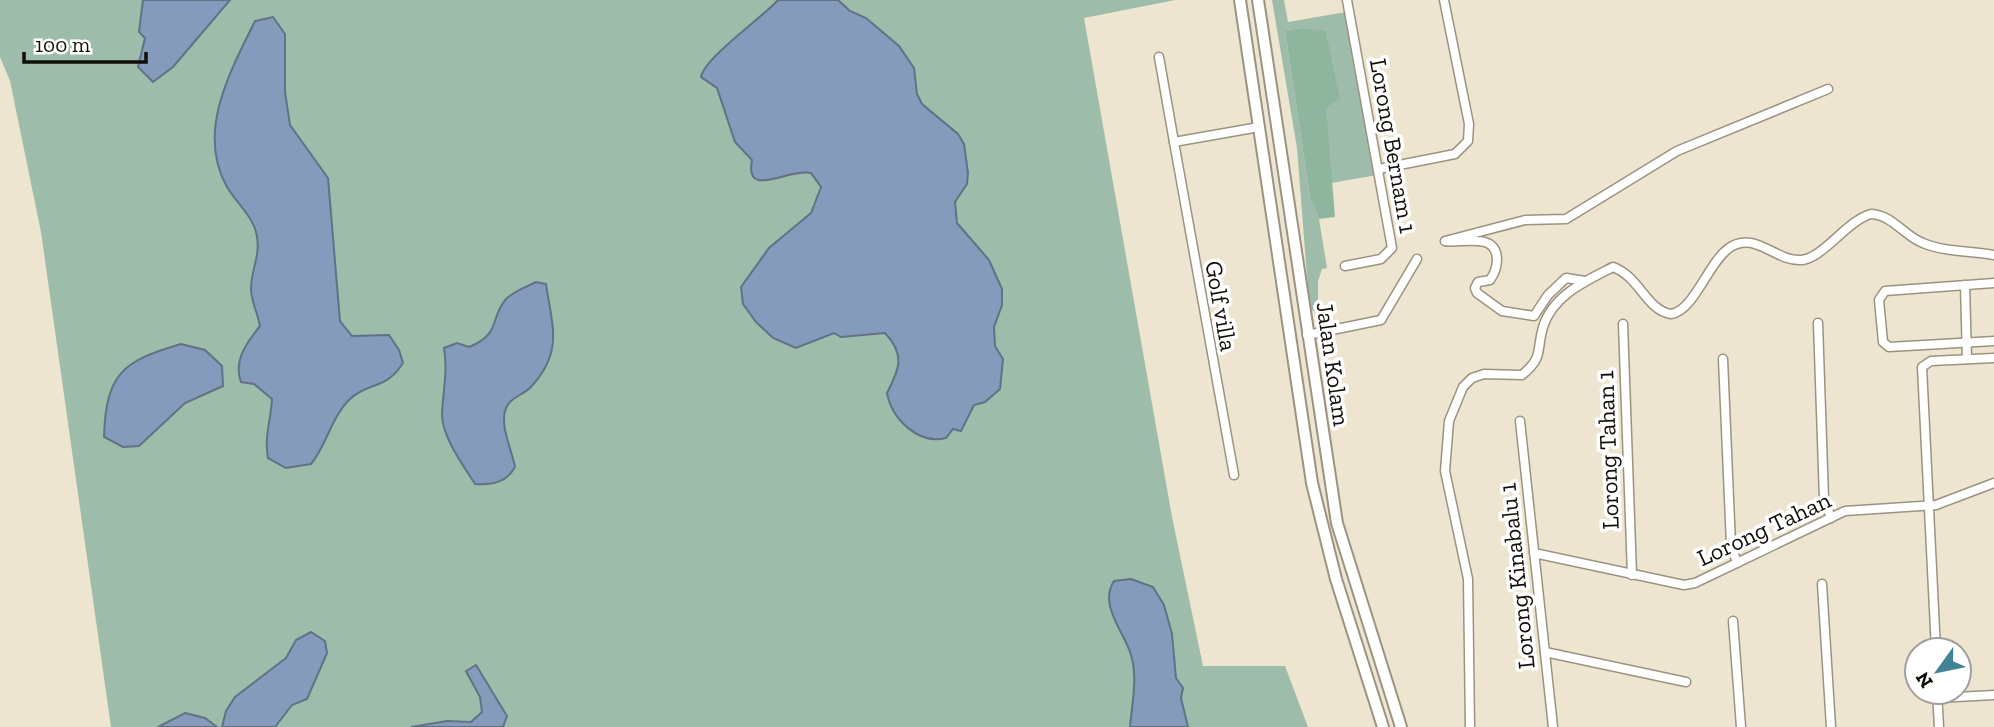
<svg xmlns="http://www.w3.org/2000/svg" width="1994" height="727" viewBox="0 0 1994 727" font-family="'Zilla Slab',serif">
	<rect width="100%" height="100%" fill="#eee5d1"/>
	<g fill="#9dbca9">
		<path d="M0,0H1175L1084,18L1172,517L1203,666H1285L1308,727H111L41,232L10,81L0,57Z"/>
		<path d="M1272,0H1284L1288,22L1346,12L1377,175L1320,185L1304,101L1339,94L1326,32L1302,28L1285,30L1310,197L1319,219L1327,268L1322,269L1318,281V314L1312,310L1308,289L1297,148Z"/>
	</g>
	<path fill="#8eb59e" d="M1302,28L1326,31L1340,98L1326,108L1335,217L1319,219L1310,197L1285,30Z"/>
	<g fill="#859bbb" stroke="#627185" stroke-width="2">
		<path d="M143,0H230L173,67L153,82L138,67L145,38L139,32Z"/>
		<path d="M778,0H838L850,11L866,18L899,46L914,68L917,94L922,104L958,134L964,144L968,173L967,184L955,202L957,223L989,260L1002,289V305L994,327L995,346L1003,359L1000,389L985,402L974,405L961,431L953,429L946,438C918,445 892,419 887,393C899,370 906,355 885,333L841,337L834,333L796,348L773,338L756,322L743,304L741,287L769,248L811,213L821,187L811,173C788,168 744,200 752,160L735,142L717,88L701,77C704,58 763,17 778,0Z"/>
		<path d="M273,17L285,34V92L290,125L328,178L340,321L352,336L389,335L399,350L403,363C385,391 369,381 350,399C331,417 327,445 311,464L286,468L268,458C264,437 271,420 272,399L254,384L241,382C233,361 247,342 260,326C258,314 251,301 251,289C251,268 262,254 256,232C252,216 236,202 227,187C196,132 230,72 255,21Z"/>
		<path d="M536,282L546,284C552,326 564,351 531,387C523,395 511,397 506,408C499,425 512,450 515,467C506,483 492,485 475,484C463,465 442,437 442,414C443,391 448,371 444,348L457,343L469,347C502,333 489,319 506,299C514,291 526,287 536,282Z"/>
		<path d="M181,344L205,350L222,366L223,386L185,403L139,446L123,447L104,437C106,373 123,361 181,344Z"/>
		<path d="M1131,579L1153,587L1164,605L1172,634L1176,678L1183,688L1181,698L1188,727H1130C1132,703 1138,678 1131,655C1125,633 1098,605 1114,581Z"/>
		<path d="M311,632L325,641L327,653L307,699L292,705L275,727H222L226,711L235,697L286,658L296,640Z"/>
		<path d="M476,665L507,716L503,727H411L447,721L471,722L482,712L480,697L466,671Z"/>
		<path d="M185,713L205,718L217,727H158Z"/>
	</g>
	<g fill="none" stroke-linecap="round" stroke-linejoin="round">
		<defs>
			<g id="minor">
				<path d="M1159,57L1174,142"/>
				<path d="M1379,169L1455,154L1468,141L1469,124L1444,0"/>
				<path d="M1345,266L1381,259L1392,248L1347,0"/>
				<path d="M1585,281L1566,278L1548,295L1534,316L1502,311L1477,293L1475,288L1478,282L1490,280C1495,273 1497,267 1497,259C1496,231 1460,244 1445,241L1525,220L1566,219L1677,151L1828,89"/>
				<path d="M1994,283L1885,291L1879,300L1883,342L1889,347L1994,341"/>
				<path d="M1965,285L1967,359"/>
				<path d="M1818,323L1824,499L1831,518"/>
				<path d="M1623,324L1632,575"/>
				<path d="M1307,335L1381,320L1417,259"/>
				<path d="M1723,359L1731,545L1737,563"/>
				<path d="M1520,421L1553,727"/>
				<path d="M1234,475L1174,142L1259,127"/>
				<path d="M1534,553L1684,585L1695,583L1845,511L1936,505L1994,483"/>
				<path d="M1822,584L1831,727"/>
				<path d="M1733,621L1741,727"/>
				<path d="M1936,650L1922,367L1931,361L1994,358"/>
				<path d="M1545,652L1686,682"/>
				<path d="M1937,692L1939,727"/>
				<path d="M1938,698L1994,695"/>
				<path d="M1470,727L1468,579L1445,471L1449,421L1463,387L1472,378L1484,374L1522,375C1544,357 1536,351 1543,327C1553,295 1586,281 1613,267C1640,277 1646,310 1671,314C1694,311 1708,263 1729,248C1754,230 1775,261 1800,260C1822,260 1846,221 1871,214C1893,215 1904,236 1923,243C1944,252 1972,251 1994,255"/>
			</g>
			<g id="secondary">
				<path d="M1240,0L1312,483L1336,579L1383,727"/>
				<path d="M1258,0L1337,523L1401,727"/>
			</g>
		</defs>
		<use href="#minor" stroke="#9b9380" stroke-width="11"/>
		<use href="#secondary" stroke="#9b9380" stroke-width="14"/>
		<use href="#minor" stroke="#fff" stroke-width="8"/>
		<use href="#secondary" stroke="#fff" stroke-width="10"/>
	</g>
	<g text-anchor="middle" stroke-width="7" stroke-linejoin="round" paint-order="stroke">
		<g font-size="24" fill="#110e08" stroke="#fff">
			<text transform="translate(1393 146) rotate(80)" y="8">Lorong Bernam 1</text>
			<text transform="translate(1221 306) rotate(80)" y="8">Golf villa</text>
			<text transform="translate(1333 364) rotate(82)" y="8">Jalan Kolam</text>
			<text transform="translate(1608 450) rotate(-92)" y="8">Lorong Tahan 1</text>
			<text transform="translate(1764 529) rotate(-25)" y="8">Lorong Tahan</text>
			<text transform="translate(1517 576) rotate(-96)" y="8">Lorong Kinabalu 1</text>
		</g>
	</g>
	<g transform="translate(1938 671) rotate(237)"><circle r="33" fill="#ffffff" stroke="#a09f9c" stroke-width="2"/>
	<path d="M0-5L12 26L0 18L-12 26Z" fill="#418394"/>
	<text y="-10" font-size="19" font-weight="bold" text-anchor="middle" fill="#110e08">N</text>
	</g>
	<path d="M24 52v10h122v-10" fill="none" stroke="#110e08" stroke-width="3.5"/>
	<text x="35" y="52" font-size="21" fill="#110e08" stroke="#ffffff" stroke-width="5" paint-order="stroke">100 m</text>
</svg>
